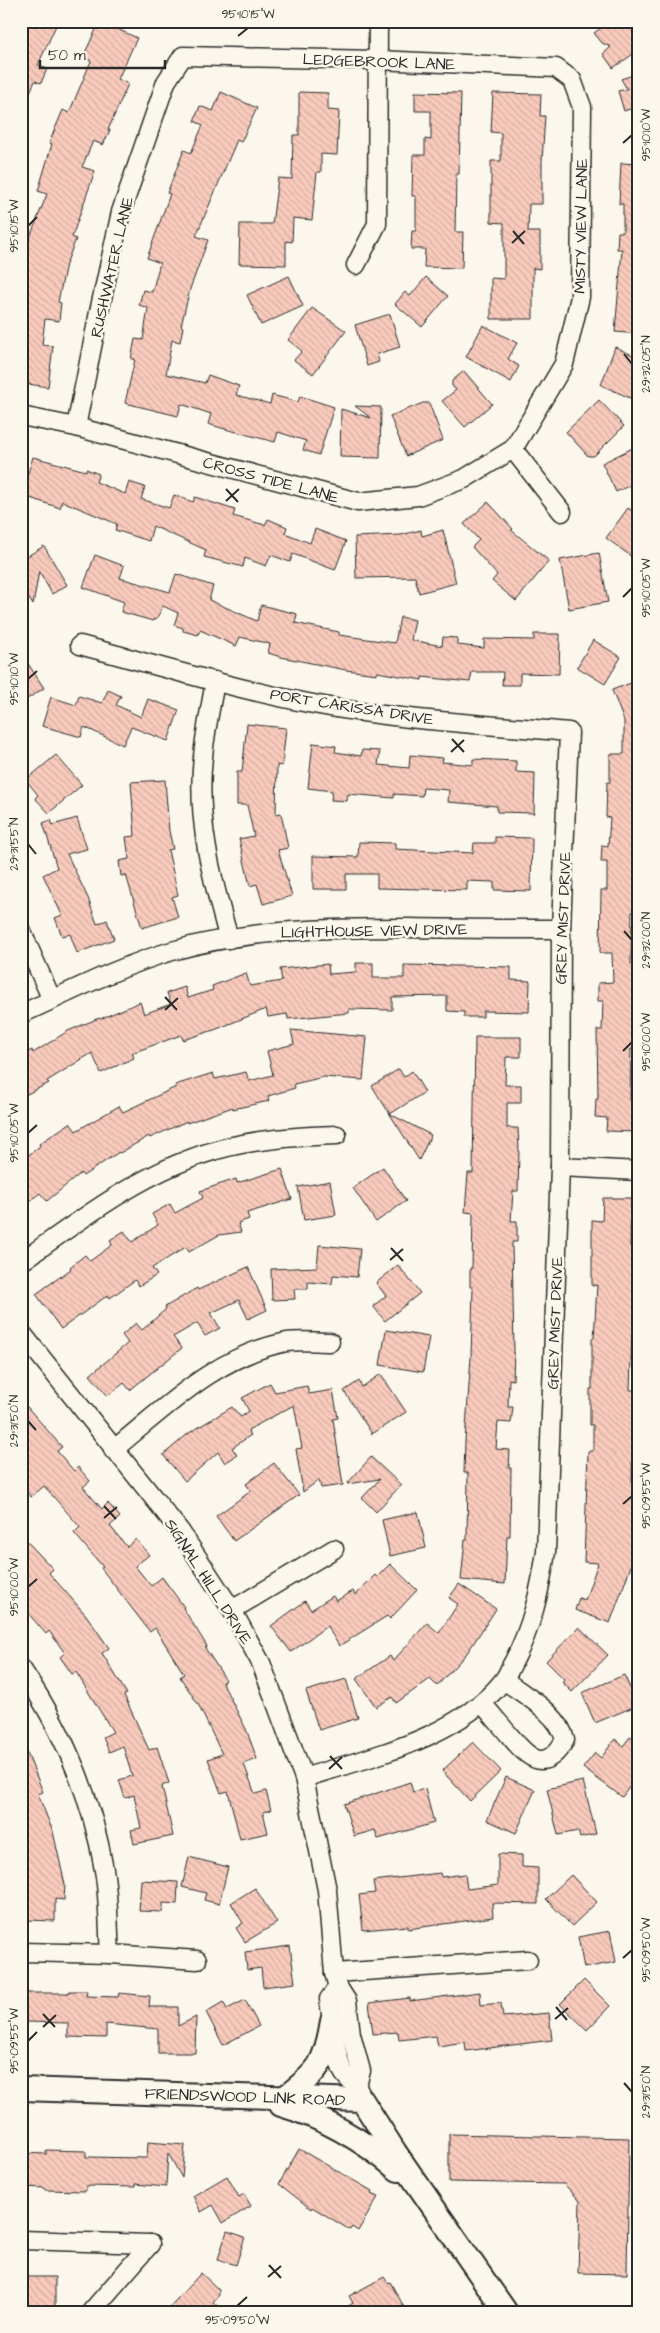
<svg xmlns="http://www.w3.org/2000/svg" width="660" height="2333" viewBox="0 0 660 2333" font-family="'Architects Daughter',sans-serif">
	<defs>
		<pattern id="grass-tufts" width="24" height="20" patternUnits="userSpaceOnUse" patternTransform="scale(1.25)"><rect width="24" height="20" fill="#abda99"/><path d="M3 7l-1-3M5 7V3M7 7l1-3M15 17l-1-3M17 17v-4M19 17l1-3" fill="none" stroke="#93bb84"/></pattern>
		<pattern id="building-back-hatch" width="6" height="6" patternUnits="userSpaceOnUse" patternTransform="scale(1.25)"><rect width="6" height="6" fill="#f9cbbd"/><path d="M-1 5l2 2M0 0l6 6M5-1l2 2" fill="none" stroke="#d6aea3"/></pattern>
	</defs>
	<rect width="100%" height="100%" fill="#fbf7ec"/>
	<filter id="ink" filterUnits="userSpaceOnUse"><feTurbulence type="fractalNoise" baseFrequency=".02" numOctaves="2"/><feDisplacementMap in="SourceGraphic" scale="10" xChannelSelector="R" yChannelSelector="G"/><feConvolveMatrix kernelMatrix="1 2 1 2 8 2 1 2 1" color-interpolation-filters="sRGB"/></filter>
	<g filter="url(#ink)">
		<path fill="url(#grass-tufts)" stroke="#6b8262" d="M639,2173V2312H635Z"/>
		<g fill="url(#building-back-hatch)" stroke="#2b2b2b">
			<path d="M21,21H58L38,65L47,69L41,83L35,81L21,112Z"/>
			<path d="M100,21L137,38L118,79L128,84L108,130H110L103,145L93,141L82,167L95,171L72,237L76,239L66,264L58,302L61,303L59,321L45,319L42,345L53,346L48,387L21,383V246L26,247L47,194L38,191L52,144L49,143L63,110L69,113L91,61L83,57Z"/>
			<path d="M611,21H639V50L613,68L603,54L611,47L602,43L594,33Z"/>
			<path d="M639,73V106L624,111L618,91L627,89L621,79Z"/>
			<path d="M221,92L257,108L241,142L237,140L196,236L208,240L190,289L181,326L183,327L180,342L172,340L166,374L205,383L208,375L239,386L236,395L270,404L272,395L298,402L300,396L334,407L319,455L303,450L306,441L278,432L275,442L225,429L208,424L211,414L181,404L178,416L125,403L135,359H131L135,339L143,340L148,308L139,305L143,290L152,292L160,263L147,258L170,194L167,193L184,150L191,153L203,125L194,121L200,106L213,111Z"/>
			<path d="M299,92L328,93V110L339,111L337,155L321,154V172H317L312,220L293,218L292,242L286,241V265L239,264L240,224H272L278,178L292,179L293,135H299Z"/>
			<path d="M415,92L461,93L459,174H456L455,232H463L462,268L424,267L425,249H411L412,231H416V196H412L413,155H425V139L431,140V111H415Z"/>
			<path d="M493,93L541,94L540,116H545L542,161V204H529L528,232H540V269L533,268V319H491V278L504,279V223L491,222V161H501V133L491,132Z"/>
			<path d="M621,163L639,164V334L615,332L622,249H617L618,232H623V204H619Z"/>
			<path d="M289,276L303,306L261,325L247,295Z"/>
			<path d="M426,277L448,296L422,327L395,304L405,292L410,296Z"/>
			<path d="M312,308L346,331L313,374L294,360L302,351L288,340Z"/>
			<path d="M390,314L400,347L377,354L379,362L367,366L355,325Z"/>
			<path d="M483,325L517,343L508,359L519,366L511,382L466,357Z"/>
			<path d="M615,347L639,358V402L601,385Z"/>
			<path d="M464,371L492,404L465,427L442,401L456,390L452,386V381Z"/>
			<path d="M599,400L624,426L594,456H588L566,432Z"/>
			<path d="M423,403H429L443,440L406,456L390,416Z"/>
			<path d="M355,406L381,407L380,458L340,457L341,409L371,418Z"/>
			<path d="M639,445V481L616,492L602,463Z"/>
			<path d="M33,457L86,471V469L99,474L96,482L125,494L129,482L145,487L141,499L169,508L174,495L193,502L195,497L235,510L233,516L265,525L268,519L287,527L285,533L310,543L315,529L346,541L335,570L293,554L290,562L271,555L266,566L245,558L243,567L204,557L206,550L153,526L149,541L115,530L117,524L62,501L60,508L21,495Z"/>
			<path d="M488,502L513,529L511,530L549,561L516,601L492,581L497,575L472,547L479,540L464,524Z"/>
			<path d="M628,508L639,516V562L606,538Z"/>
			<path d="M421,530L422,536L443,530L456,583L419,593L415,577L356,578L355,537L401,535Z"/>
			<path d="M44,546L67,585L52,594L39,571L33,605L21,586V560Z"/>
			<path d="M599,553L608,602L569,609L560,560Z"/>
			<path d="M95,555L124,566L120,578L170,592L176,574L213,586L209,600L257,621L261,605L297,614L295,623L339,632V635L395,643L400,617L415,620L411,640L442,646L443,637L457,638V645L484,648V639L534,640V634H560L559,674L520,673V685H502L503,672H472L470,682L422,677V680L377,672V674L346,670L281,657L268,653L270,644L240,637L236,646L200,630L198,635L183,631V628L174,625L178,613L163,606L156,620L154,619L153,621L121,612L124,602L83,587Z"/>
			<path d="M593,640L621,657L605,684L577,667Z"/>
			<path d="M21,653L44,688L21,703Z"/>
			<path d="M639,680V912H632L631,964H639V1049H631L630,1100H639V1132L606,1131L607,1118L595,1117L596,1099H598L597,1030H602L603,1001H598V983L613,982L612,953H600L601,890H607V862H601L602,845L608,846L610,818L606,817L607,782H610V754H624V721L612,690Z"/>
			<path d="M108,690L121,696L116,705L141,717L148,699L179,710L168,741L131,727L123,745L84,727L81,737L42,726L51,697L76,705L79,696L102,703Z"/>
			<path d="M247,724L286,728L282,766L277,765L276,814L281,813L288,848L278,850L292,896L263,904L257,884L250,886L239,839L254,836L247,805H237V772H242Z"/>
			<path d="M313,743L336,746L335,752L361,756L362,750L380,751L378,765L409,768L410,755L443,758L442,762L473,765V759L516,761V772L535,773L534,813L497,812V806L448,802L449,790L423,788L422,796L394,794V798L348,794L347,801L331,800L332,791L308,788Z"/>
			<path d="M56,755L82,785L49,813L35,798L38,795L26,780Z"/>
			<path d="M165,780L169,831L173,849L168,850L178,895L172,897L178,917L142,928L126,875L121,876L119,861L129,859L126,837L135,836L131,782Z"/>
			<path d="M77,818L87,849L67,854L88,898L97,924L107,920L114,939L77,953L70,934L62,936L55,918L62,915L43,875L57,868L43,823L51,820L53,825Z"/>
			<path d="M495,837L532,838L531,891L494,890V882L467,881V890L377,888V874H346V889H313V856L358,857L359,842L395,843V849L473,853L474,843H495Z"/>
			<path d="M356,963H373V978H404V965L511,967V980L530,981L529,1012L483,1011V1017H464V1012L447,1011V996L392,997V1010L349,1009V1013L288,1019L287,1014L268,1017L266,1009L217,1029L183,1040L181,1035L132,1053L134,1058L101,1073L92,1053L47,1081L49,1083L21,1097V1056L32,1050L33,1053L68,1031L99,1018L100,1019L140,1002L144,1014L171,1004L167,993L185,987L188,998L213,990L212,986L246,973L250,986L282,981L280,969L328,964L329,974L356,972Z"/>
			<path d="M291,1030L367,1037L363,1080L324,1077L294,1084L295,1088L268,1096L269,1101L233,1109V1107L187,1123V1121L150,1138L149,1136L120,1153L119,1152L83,1176L81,1173L47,1201L40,1193L21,1208V1161L40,1146L39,1144L70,1123L76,1131L119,1106L123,1112L176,1087L175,1085L213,1073L215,1079L246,1072L249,1081L273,1075L267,1051L294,1044Z"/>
			<path d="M475,1037H521V1057H506L505,1085H521V1103H507V1128H518L519,1151L518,1191H513L511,1221H517V1242H512L514,1352L513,1380L509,1379L508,1407H513L511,1423L498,1422L496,1449L510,1450L509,1468H511L510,1536H507L505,1584L461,1580L465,1540H467L468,1473H464L465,1441L471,1357L473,1287H470V1268H472L473,1213L465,1212L468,1173H473Z"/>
			<path d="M399,1069L404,1077L412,1071L425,1092L390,1114L431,1135L419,1160L372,1086Z"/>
			<path d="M383,1167L406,1201L376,1222L353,1188Z"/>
			<path d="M282,1169L292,1199L247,1213L249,1219L238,1223L241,1232L219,1235L189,1252L186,1247L152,1268L157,1275L139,1286L135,1280L110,1298L108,1295L61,1329L36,1294L71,1269L70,1267L85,1255L90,1261L112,1245L110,1240L124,1231L132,1242L158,1225L152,1214L170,1204L175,1213L203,1198L200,1191L236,1179L237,1183Z"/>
			<path d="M330,1181L336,1215L304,1220L298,1187Z"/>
			<path d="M603,1198H631L630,1247L639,1246V1334L632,1333L630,1390H638L637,1426H633L632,1482H639V1544H637V1549H632L631,1566L610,1623L575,1610L579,1598L585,1600L598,1563L584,1562L588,1451H593V1425H590V1389H592V1338H594L597,1285L592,1286V1220L602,1221Z"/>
			<path d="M319,1245L360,1249L357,1277L333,1275L332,1284L308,1282V1289H294L295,1299L272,1300L271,1269L317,1267Z"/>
			<path d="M398,1265L420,1293L385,1321L373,1306L386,1296L376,1283Z"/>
			<path d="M248,1267L267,1310L248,1319L239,1300L211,1313L220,1328L205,1336L197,1323L173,1337L182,1348L130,1390L124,1383L108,1396L90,1375L128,1343L122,1335L136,1323L142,1330L166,1309L165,1307L197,1288L198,1290Z"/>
			<path d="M386,1330L429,1337L423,1372L380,1365Z"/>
			<path d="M381,1374L406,1412L372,1434L344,1391L359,1381L362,1387Z"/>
			<path d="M270,1383L275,1392L307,1386L309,1394L333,1390L338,1418L333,1419L343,1485L321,1488L319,1480L303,1492L296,1449L302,1448L294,1405L248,1430L251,1435L232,1448L237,1455L225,1463L218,1452L185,1481L163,1455L189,1433L232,1407L241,1417L249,1411L242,1398Z"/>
			<path d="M21,1400L62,1447L57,1451L74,1471L78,1467L90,1481L83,1487L102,1509L108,1503L120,1517L110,1526L127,1547L136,1539L149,1555L135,1566L151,1586L162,1577L184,1607L183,1608L207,1646L205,1648L226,1680L222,1682L246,1729L257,1759L244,1764L255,1794L266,1791L271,1810L263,1812L268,1833L240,1839L228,1791L221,1793L208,1759L222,1754L198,1704L180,1677L184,1674L155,1628L150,1632L101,1568L103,1567L74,1533L80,1527L44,1486L31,1497L21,1485L27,1481L21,1474Z"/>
			<path d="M371,1457L401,1485L376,1512L362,1498L380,1479L347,1484Z"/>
			<path d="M274,1463L299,1495L234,1541L216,1516L251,1491L246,1484Z"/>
			<path d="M418,1512L426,1548L390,1556L382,1520Z"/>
			<path d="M21,1535L53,1569L49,1573L86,1615L109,1648L102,1653L127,1694L124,1695L149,1750L157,1747L169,1783L162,1786L173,1836L134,1844L131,1830L141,1828L134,1795L125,1798L119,1780L132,1776L123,1746L109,1752L103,1737L113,1732L76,1672L72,1674L60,1657L65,1653L49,1631L46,1634L21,1605Z"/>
			<path d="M390,1564L417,1590L390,1619L387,1616L339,1646L327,1626L291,1652L271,1626L305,1601L311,1610L333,1596L336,1601L353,1591L355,1595L375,1575L377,1577Z"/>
			<path d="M459,1584L496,1609L467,1653L437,1686L430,1679L396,1703L392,1697L376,1707L356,1679L390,1656L393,1661L427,1623L439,1633L458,1604L449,1598Z"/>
			<path d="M579,1627L608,1655L572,1692L562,1682L564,1679L546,1661Z"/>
			<path d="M624,1675L638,1705L595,1723L582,1693Z"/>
			<path d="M346,1679L358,1718L319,1730L306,1691Z"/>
			<path d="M630,1737L639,1743V1774L622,1797L583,1768L595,1753L601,1758L615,1739L623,1746Z"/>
			<path d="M21,1738L43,1792L38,1794L51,1827H52L65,1885L64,1900L55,1899V1921L26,1920L28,1871L21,1843Z"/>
			<path d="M473,1742L501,1771L470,1801L442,1771Z"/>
			<path d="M506,1777L535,1790L516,1833L487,1820Z"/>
			<path d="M583,1781L596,1834L580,1838L578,1831L558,1835L547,1789Z"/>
			<path d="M410,1782L413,1792L425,1789L434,1823L378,1839L375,1830L354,1836L344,1804Z"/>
			<path d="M498,1854L522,1855V1867L538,1868V1904L492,1903L493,1917L408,1929V1926L363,1930L359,1895L375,1893L373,1881L440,1873L441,1877L465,1874L467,1889L498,1885Z"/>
			<path d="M189,1857L228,1867L219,1904L204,1900L206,1893L182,1887Z"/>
			<path d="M571,1875L597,1902L572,1926L546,1899Z"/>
			<path d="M141,1880L178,1882L177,1904L163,1903V1912L139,1911Z"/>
			<path d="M255,1888L277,1923L245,1942L236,1928L243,1923L231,1903Z"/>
			<path d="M610,1931L616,1962L584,1968L578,1937Z"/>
			<path d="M290,1946L295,1983L263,1987L261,1968L247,1970L245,1952Z"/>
			<path d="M584,1980L610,2006L587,2030L560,2004Z"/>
			<path d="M69,1991H87L86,1996L118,1997L119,1993L150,1996L149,2007H178V2026L196,2017L195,2053H158V2029L106,2024V2038L68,2037V2023L26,2022L25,1993H69Z"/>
			<path d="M480,1992L481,2005L501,2003L503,2017L549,2013L552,2040L466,2051L465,2042L438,2046L436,2036L399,2040L398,2032L373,2034L369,2003L410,1998V2001Z"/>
			<path d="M245,2000L259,2026L223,2045L206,2012L223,2002L227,2009Z"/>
			<path d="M449,2134L629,2138L627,2274L578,2273L580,2201L564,2184L449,2182Z"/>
			<path d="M148,2142L185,2145L182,2178L168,2153L166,2187L135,2184V2187L86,2186V2191L45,2190V2188L21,2187V2153L46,2154V2150L86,2151V2157L147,2158Z"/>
			<path d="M299,2149L372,2191L371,2194L378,2197L358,2231L352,2227L350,2230L312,2207L311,2209L279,2184Z"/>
			<path d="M227,2176L239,2197L244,2194L251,2206L223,2223L213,2205L201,2212L193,2196Z"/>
			<path d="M227,2231L245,2237L236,2265L218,2259Z"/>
			<path d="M201,2273L219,2290V2295L213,2302L224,2312H165Z"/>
			<path d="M21,2277H55V2311L21,2310Z"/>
			<path d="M384,2277L388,2283L390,2282L407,2312H339L353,2303L349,2296Z"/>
		</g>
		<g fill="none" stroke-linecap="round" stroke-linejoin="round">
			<defs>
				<g id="minor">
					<path d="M356,265L377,224L378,21"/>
					<path d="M21,416L76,427L358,502L418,496L464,479L513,449L564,364L580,297L582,107L572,80L556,68L377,60L183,56L166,82L121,212L99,312L76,427"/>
					<path d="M513,449L562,512"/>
					<path d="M80,645C156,665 231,688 308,703C394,720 482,724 569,732L561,929L560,1167L546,1552C540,1591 532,1626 514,1661C510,1667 508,1675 503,1681C456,1739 372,1756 304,1778"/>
					<path d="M215,681C211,706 205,732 203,757C196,820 212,879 229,939"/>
					<path d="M21,930L52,1000"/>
					<path d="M21,1014C70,992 120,966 172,951C249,929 329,928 409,928C459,929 510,929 561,929"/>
					<path d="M560,1167L639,1171"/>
					<path d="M21,1262C88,1214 159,1159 242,1144C273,1138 305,1136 337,1135"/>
					<path d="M21,1332L180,1531L232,1610L261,1663L304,1778L327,1890L334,1973L338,1987L347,2001L351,2034L361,2071L357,2085"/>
					<path d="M113,1450C166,1407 217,1355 287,1342C301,1340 316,1342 330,1342"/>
					<path d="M232,1610L334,1549"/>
					<path d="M21,1668C63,1730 92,1796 104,1870C109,1897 108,1926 110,1954"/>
					<path d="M482,1703C491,1714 501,1725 510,1736C529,1759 545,1774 565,1740C559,1713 525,1696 504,1680"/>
					<path d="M21,1952L110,1954L197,1960"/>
					<path d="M334,1973L528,1960"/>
					<path d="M338,1987L329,1999C332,2022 334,2048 342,2070C345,2079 356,2083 361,2095"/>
					<path d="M21,2240L150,2244"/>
					<path d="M91,2312L150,2244"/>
				</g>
				<g id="tertiary">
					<path d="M21,2089L362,2100L395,2152L506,2312"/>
					<path d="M285,2097C319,2071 325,2064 332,2021"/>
					<path d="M281,2105C325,2118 363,2140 398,2170"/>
				</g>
			</defs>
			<use href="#minor" stroke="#2b2b2b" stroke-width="21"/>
			<use href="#tertiary" stroke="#2b2b2b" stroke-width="26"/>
			<use href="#minor" stroke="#fbf7ec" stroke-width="18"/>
			<use href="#tertiary" stroke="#fbf7ec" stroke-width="22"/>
		</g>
	</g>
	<path fill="none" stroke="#2b2b2b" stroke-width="2" d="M238,36L248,28M623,143L632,135M28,226L37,217M513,231L524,244M512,243L525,231M624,354L632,364M226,489L238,502M226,501L239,489M623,597L632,588M28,679L37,671M452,739L464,752M451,752L464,740M28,844L36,854M624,931L632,940M165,997L177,1010M165,1010L178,998M623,1051L632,1042M28,1133L37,1125M391,1248L403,1261M390,1260L403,1249M28,1421L36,1430M623,1504L632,1496M104,1506L116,1519M104,1518L117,1507M28,1587L37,1579M330,1756L342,1769M329,1769L342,1757M623,1958L632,1950M556,2007L567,2020M43,2014L55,2027M555,2019L568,2008M43,2027L56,2015M28,2041L37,2032M624,2083L632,2092M269,2265L281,2278M268,2277L281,2266M237,2306L247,2297"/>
	<g text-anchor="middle" stroke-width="5" stroke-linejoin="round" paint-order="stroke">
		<g font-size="16" fill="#2b2b2b" stroke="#fbf7ec">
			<text transform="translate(379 61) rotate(2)" y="6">LEDGEBROOK LANE</text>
			<text transform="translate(580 226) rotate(-89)" y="6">MISTY VIEW LANE</text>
			<text transform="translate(111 267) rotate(-77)" y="6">RUSHWATER LANE</text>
			<text transform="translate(271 479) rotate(15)" y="6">CROSS TIDE LANE</text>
			<text transform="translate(352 706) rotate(9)" y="6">PORT CARISSA DRIVE</text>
			<text transform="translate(562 918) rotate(-88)" y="6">GREY MIST DRIVE</text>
			<text transform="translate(374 930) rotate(-1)" y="6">LIGHTHOUSE VIEW DRIVE</text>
			<text transform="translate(554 1323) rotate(-88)" y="6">GREY MIST DRIVE</text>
			<text transform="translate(209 1581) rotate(57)" y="6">SIGNAL HILL DRIVE</text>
			<text transform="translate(245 2096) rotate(2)" y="6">FRIENDSWOOD LINK ROAD</text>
		</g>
	</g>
	<rect width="660" height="2333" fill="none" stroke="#fbf7ec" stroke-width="55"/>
	<path d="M40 60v8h125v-8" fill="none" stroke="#2b2b2b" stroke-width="2.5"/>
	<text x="48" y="60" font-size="15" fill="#2b2b2b" stroke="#fbf7ec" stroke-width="4" paint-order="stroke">50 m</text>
	<rect x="28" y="28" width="604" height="2278" fill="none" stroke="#2b2b2b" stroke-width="2"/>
	<g font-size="12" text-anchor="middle" fill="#2b2b2b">
		<text x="248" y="18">95°10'15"W</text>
		<text transform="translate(646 135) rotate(-90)" y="4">95°10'10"W</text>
		<text transform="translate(14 226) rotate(-90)" y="4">95°10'15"W</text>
		<text transform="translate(646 364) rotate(-90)" y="4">29°32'05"N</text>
		<text transform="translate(646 588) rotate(-90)" y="4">95°10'05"W</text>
		<text transform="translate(14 679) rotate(-90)" y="4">95°10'10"W</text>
		<text transform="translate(14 844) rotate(-90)" y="4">29°31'55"N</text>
		<text transform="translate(646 940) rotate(-90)" y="4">29°32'00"N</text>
		<text transform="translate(646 1042) rotate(-90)" y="4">95°10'00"W</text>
		<text transform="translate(14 1133) rotate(-90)" y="4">95°10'05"W</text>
		<text transform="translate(14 1421) rotate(-90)" y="4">29°31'50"N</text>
		<text transform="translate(646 1496) rotate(-90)" y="4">95°09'55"W</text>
		<text transform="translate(14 1587) rotate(-90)" y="4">95°10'00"W</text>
		<text transform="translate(646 1950) rotate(-90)" y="4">95°09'50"W</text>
		<text transform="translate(14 2041) rotate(-90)" y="4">95°09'55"W</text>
		<text transform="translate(646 2092) rotate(-90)" y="4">29°31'50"N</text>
		<text x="237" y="2324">95°09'50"W</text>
	</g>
</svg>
